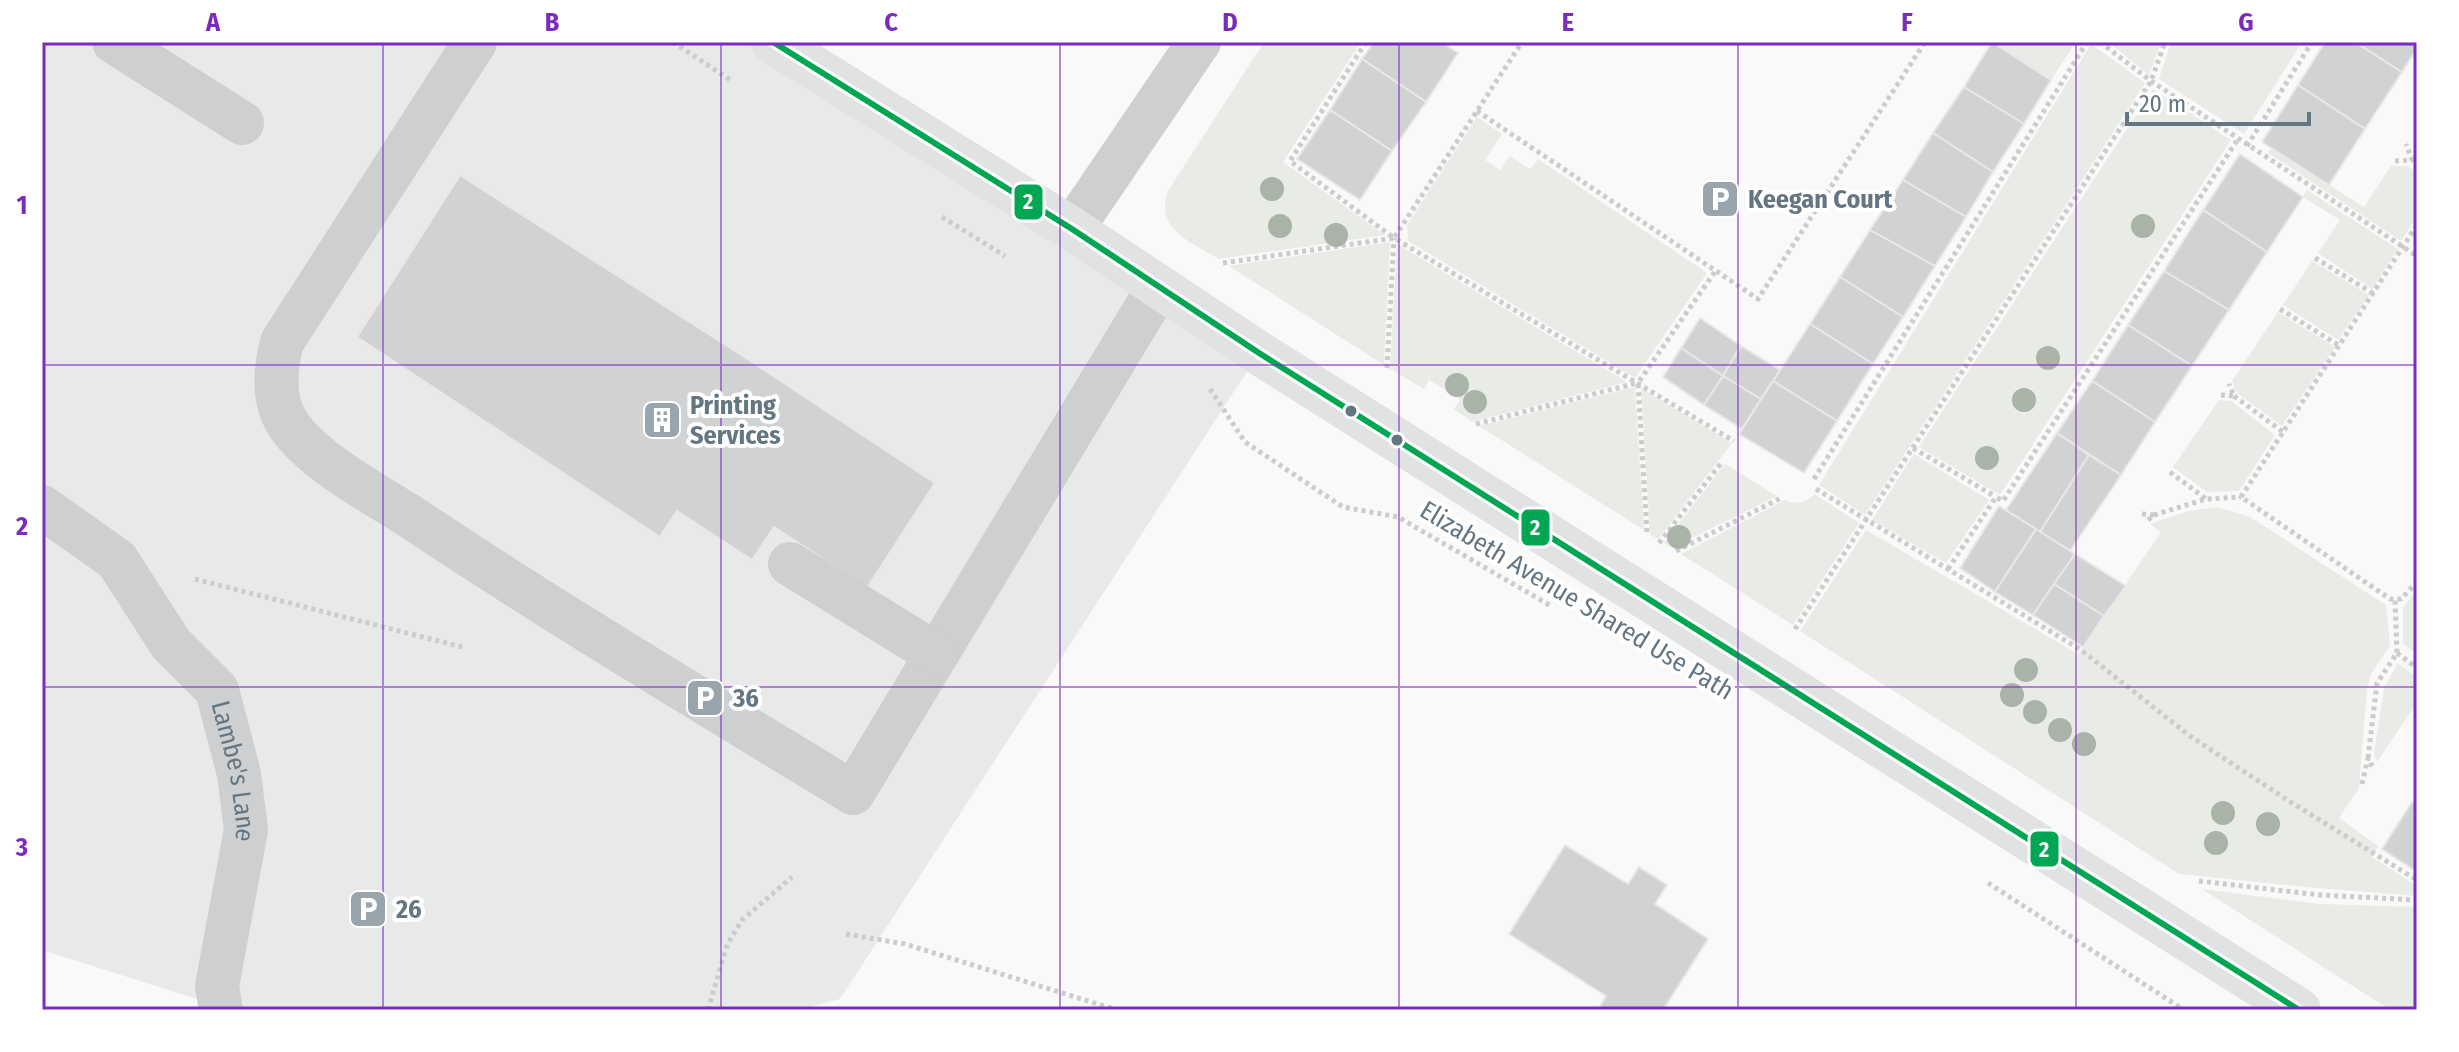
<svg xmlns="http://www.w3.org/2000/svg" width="2459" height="1052" viewBox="0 0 2459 1052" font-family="'Fira Sans Condensed',sans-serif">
	<rect width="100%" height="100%" fill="#f9f9f9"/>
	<path fill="#e8e9e9" d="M42,42H773L1259,353L840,999L797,1010H232L42,950Z"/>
	<g fill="#e8ebe6">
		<path d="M1264,42H1361L1283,162L1385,235L1219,259C1192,242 1154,230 1168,191Z"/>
		<path d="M1992,42H2076L2051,80Z"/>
		<path d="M2108,42H2161L2149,75Z"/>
		<path d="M2171,42H2302L2244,134L2159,79Z"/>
		<path d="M2091,44L2145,83L1865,515L1819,485Z"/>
		<path d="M2153,89L2231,140L2000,495L1919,447Z"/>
		<path d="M1477,117L1502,134L1485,160L1500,170L1510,156L1530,169L1538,159L1707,273L1635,378L1408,241L1407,225Z"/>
		<path d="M2271,148L2364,207L2391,166H2408L2417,173V216L2401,241L2268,153Z"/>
		<path d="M2307,190L2398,249L2372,289L2318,253L2340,220L2303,197Z"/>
		<path d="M1390,242L1384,365L1229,266Z"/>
		<path d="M1397,244L1627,382L1472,422L1454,409L1460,399L1429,380L1424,389L1390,369Z"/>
		<path d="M2312,261L2369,295L2338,340L2283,305Z"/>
		<path d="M2278,312L2335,347L2282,426L2237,393L2232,381Z"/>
		<path d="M1635,387L1644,530L1479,426Z"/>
		<path d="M1641,388L1732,443L1658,539L1650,534Z"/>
		<path d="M2219,400L2231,401L2275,435L2239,491L2207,492L2173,467Z"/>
		<path d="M1914,454L1989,500L1946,563L1872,520Z"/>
		<path d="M1725,464L1777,496L1672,548L1664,543Z"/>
		<path d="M1814,494L1859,523L1793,625L1681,554L1785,500C1795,505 1807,503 1814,494Z"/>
		<path d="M2217,507L2250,517L2386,605L2390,646L2371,674L2367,688L2359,788L2339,818L2378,846L2372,857L2417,886V896L2306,887L2179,874L1800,631L1866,530L2078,654L2161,532L2150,524L2188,511Z"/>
		<path d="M2417,589V654L2403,644V608Z"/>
		<path d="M2398,663L2417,678V702L2377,762L2374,754L2384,688Z"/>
		<path d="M2202,889L2320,904L2417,907V1010H2393L2376,1001Z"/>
	</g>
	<g fill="#d0d2d3" stroke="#e8e8e8" stroke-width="2">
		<path d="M1374,42H1442L1458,53L1426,102L1362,59Z"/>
		<path d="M1992,42L2051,80L2024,124L1964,87Z"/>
		<path d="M2325,42H2355L2402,72L2365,129L2298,85Z"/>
		<path d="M2355,42H2417V48L2402,72Z"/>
		<path d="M1362,59L1426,102L1392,151L1330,110Z"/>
		<path d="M2298,85L2365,129L2329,185L2262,142Z"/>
		<path d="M1964,87L2024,124L1993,172L1933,133Z"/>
		<path d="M1330,110L1392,151L1360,200L1297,159Z"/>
		<path d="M1933,133L1993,172L1966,217L1903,180Z"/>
		<path d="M2240,154L2303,197L2267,252L2203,210Z"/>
		<path d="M460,175L746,358L935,483L867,588L774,527L752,560L677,511L660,537L357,337Z"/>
		<path d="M1903,180L1966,217L1935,266L1870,230Z"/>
		<path d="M2203,210L2267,252L2229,310L2164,271Z"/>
		<path d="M1870,230L1935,266L1903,317L1840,277Z"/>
		<path d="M2164,271L2229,310L2192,366L2128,325Z"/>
		<path d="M1840,277L1903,317L1873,364L1810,324Z"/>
		<path d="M1700,318L1741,346L1723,376L1681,348Z"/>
		<path d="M1810,324L1873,364L1837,421L1773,381Z"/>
		<path d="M2128,325L2192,366L2155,422L2092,381Z"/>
		<path d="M1741,346L1780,370L1761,399L1723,376Z"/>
		<path d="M1681,348L1723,376L1704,405L1663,377Z"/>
		<path d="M1723,376L1761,399L1742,429L1704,405Z"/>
		<path d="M1773,381L1837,421L1804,473L1739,434Z"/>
		<path d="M2092,381L2155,422L2121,475L2057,433Z"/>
		<path d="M2057,433L2089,455L2040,532L2006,510Z"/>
		<path d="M2089,455L2121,475L2070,551L2040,532Z"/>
		<path d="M1999,506L2036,529L1995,592L1960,568Z"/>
		<path d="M2036,529L2075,554L2033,615L1995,592Z"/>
		<path d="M2075,554L2126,586L2104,616L2054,584Z"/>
		<path d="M2054,584L2104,616L2083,647L2033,615Z"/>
		<path d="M2412,802L2417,805V872L2382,849Z"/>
		<path d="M1565,845L1628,884L1639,867L1667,885L1655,904L1708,939L1663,1010H1598L1606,996L1509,934Z"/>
	</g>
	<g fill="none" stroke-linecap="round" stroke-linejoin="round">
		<g stroke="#cbcccd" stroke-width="5" stroke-dasharray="4 4" stroke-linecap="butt">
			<path d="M673,42L732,81"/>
			<path d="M1366,42L1290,161L1394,238L1522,42"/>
			<path d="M2100,42L2151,81L2417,256"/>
			<path d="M1477,111L1758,299L1925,42"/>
			<path d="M2247,146L2312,42"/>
			<path d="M2395,161L2412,160L2406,144"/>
			<path d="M942,217L1005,256"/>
			<path d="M2417,225L2241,497L2390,599H2401L2417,582"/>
			<path d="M2315,258L2374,294"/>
			<path d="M1223,263L1394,238L1734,441"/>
			<path d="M2280,309L2340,346"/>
			<path d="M1387,368L1394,238"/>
			<path d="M1210,389L1245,442L1343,507L1398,517L1551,606"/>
			<path d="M2221,395L2234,396L2229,384"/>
			<path d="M2234,396L2283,432"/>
			<path d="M1476,424L1637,383"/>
			<path d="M1913,448L1996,497"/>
			<path d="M2170,472L2206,499"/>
			<path d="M1814,479L2087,42"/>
			<path d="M1816,489L2081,650L2190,736L2289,801L2417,880"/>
			<path d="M2142,514L2154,515L2146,522"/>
			<path d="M2154,515L2206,499L2241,497"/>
			<path d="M1647,532L1638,383L1716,270"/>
			<path d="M1659,543L1722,462"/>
			<path d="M1676,551L1781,498"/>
			<path d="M1948,569L1996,497L2003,501L2238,139"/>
			<path d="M195,579L462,647"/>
			<path d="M1795,629L2151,81L2165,42"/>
			<path d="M2397,653L2417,668"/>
			<path d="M2368,758L2377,683L2397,653L2395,599"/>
			<path d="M2362,784L2368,758L2373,768"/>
			<path d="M2199,881L2320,895L2417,900"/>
			<path d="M1988,883L2184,1010"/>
			<path d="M846,934L905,944L1117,1010"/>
			<path d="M708,1010L727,945L742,920L792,877"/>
		</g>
		<g stroke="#cecfd0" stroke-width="44">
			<path d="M114,42L242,123"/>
			<path d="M475,42L282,342C275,369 272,400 288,424C312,461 377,495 414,519C558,615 706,703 853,793L1158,288"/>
			<path d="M1072,229L1199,42"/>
			<path id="s1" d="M42,507L117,560L171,644L217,690L239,774L246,830L217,986L221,1010"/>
			<path d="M790,564L936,654"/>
		</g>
		<path stroke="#e1e2e2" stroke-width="44" d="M773,42L1072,229L1259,353L2299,1010"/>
		<defs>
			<path id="bus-1" d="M773,42L1072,229L1259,353L2299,1010"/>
		</defs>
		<use href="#bus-1" stroke="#fff" stroke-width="12"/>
		<use href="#bus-1" stroke="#00a651" stroke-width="6"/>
	</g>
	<g fill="#a9b3a7">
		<circle cx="1272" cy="189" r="12"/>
		<circle cx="1280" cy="226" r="12"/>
		<circle cx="2143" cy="226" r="12"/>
		<circle cx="1336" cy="235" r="12"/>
		<circle cx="2048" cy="358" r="12"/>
		<circle cx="1457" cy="385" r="12"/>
		<circle cx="2024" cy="400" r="12"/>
		<circle cx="1475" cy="402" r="12"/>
		<circle cx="1987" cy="458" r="12"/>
		<circle cx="1679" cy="537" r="12"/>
		<circle cx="2026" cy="670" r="12"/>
		<circle cx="2012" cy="695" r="12"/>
		<circle cx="2035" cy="712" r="12"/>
		<circle cx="2060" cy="730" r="12"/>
		<circle cx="2084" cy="744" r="12"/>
		<circle cx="2223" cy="813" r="12"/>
		<circle cx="2268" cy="824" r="12"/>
		<circle cx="2216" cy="843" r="12"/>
	</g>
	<path fill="none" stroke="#7b2cbf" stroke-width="2" stroke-opacity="0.55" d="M383,42V1010M721,42V1010M1060,42V1010M1399,42V1010M1738,42V1010M2076,42V1010M42,365H2417M42,687H2417"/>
	<defs>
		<symbol id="parking-square" viewBox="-11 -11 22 22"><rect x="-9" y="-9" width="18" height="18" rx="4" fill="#99a4ac" stroke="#fff"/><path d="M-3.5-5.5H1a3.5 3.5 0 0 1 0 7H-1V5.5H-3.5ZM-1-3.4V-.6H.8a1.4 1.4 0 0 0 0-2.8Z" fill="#fff"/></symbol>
		<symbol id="building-square" viewBox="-11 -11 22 22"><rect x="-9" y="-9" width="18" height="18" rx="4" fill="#99a4ac" stroke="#fff"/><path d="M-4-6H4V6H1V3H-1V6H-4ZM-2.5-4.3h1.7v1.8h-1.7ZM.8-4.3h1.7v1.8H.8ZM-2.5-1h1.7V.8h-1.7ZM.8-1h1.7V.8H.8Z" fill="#fff"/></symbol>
	</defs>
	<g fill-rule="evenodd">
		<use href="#parking-square" x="1698" y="177" width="44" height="44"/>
		<use href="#building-square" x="640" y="398" width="44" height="44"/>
		<use href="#parking-square" x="683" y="676" width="44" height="44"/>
		<use href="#parking-square" x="346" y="887" width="44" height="44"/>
	</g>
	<g fill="#657683" stroke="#fff" stroke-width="3">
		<circle cx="1351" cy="411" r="7"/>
		<circle cx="1397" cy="440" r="7"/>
	</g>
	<g text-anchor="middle" stroke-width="8" stroke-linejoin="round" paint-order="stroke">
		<g font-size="26" font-weight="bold" fill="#657683" stroke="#fff" text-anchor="start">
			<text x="1748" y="208">Keegan Court</text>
			<text x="690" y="414">Printing<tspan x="690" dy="30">Services</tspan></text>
			<text x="733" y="707">36</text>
			<text x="396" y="918">26</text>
		</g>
		<g font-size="26" fill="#657683" stroke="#fff">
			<text transform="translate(1577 600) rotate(31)" y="9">Elizabeth Avenue Shared Use Path</text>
			<text dy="9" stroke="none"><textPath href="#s1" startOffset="340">Lambe's Lane</textPath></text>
		</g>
	</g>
	<g stroke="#fff" stroke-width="3">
		<rect x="1013" y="183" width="31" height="38" rx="8" fill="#00a651"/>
		<rect x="1520" y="508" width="31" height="39" rx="8" fill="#00a651"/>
		<rect x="2029" y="830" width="31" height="38" rx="8" fill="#00a651"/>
	</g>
	<g font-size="22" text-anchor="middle" font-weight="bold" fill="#fff">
		<text x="1028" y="209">2</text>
		<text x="1535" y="535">2</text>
		<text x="2044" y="857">2</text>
	</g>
	<rect width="2459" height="1052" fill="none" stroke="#ffffff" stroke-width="88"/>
	<path d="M2127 112v12h182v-12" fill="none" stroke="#657683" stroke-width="4"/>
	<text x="2139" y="112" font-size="24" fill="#657683" stroke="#ffffff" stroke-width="6" paint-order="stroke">20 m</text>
	<rect x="44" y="44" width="2371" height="964" fill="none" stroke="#7b2cbf" stroke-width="3"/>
	<g font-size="26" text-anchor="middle" font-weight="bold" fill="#7b2cbf">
		<text x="213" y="31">A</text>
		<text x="552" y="31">B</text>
		<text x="891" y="31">C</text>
		<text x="1230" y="31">D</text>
		<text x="1568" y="31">E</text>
		<text x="1907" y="31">F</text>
		<text x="2246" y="31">G</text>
		<text x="22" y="214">1</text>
		<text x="22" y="535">2</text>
		<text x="22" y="856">3</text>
	</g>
</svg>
